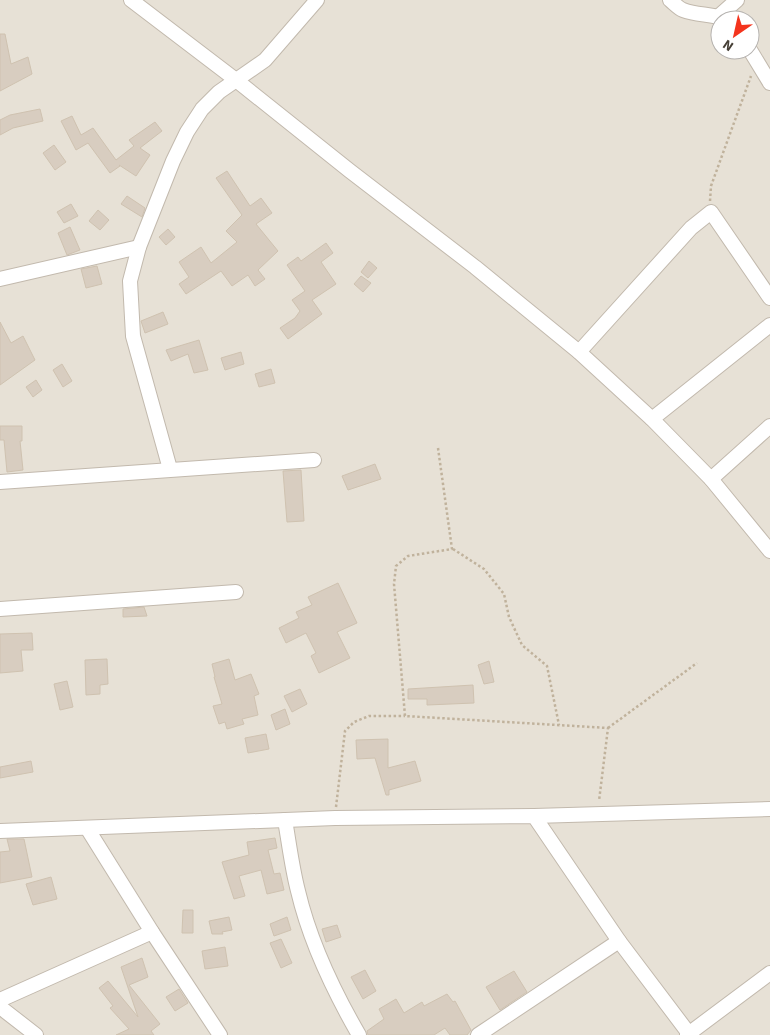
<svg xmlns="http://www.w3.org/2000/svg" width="770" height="1035" viewBox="0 0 770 1035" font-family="'Source Sans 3',sans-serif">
	<rect width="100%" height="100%" fill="#f3efe7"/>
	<path fill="#e7e1d6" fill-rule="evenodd" d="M0,0H770V1035H0ZM720,20H750V50H720Z"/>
	<g fill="#d8cdc0" stroke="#cfc2b0">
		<path d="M0,34H5L11,64L28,57L32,74L0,91Z"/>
		<path d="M40,109L43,121L13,128L0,135V120L10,115Z"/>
		<path d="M72,116L81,135L93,128L116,160L134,146L129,140L155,122L162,131L140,148L150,155L136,176L119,165L120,166L110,173L88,143L76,150L61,121Z"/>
		<path d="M54,145L66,162L55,170L43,153Z"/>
		<path d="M227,171L250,206L261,198L272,213L256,224L278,251L258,270L265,279L255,286L248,275L232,286L221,271L186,294L179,284L189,277L179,262L201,247L211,263L237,242L226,231L242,215L216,178Z"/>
		<path d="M127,196L145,208L142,217L121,204Z"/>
		<path d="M71,204L78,216L64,223L57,212Z"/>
		<path d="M98,210L109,220L100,230L89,221Z"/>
		<path d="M70,227L80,250L67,255L58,233Z"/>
		<path d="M168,229L175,237L166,245L159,237Z"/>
		<path d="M326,243L333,253L321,262L336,284L312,300L322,314L288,339L280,328L295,318L300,311L292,300L305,291L287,265L298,257L301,261Z"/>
		<path d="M369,261L377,268L368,278L361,272Z"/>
		<path d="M97,266L102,284L86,288L81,269Z"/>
		<path d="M361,276L371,283L363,292L354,284Z"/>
		<path d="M163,312L168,324L145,333L141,321Z"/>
		<path d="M0,322L11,343L23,336L35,360L0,385Z"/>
		<path d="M199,340L208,370L194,373L188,354L171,361L166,350Z"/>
		<path d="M241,352L244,364L225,370L221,358Z"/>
		<path d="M62,364L72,381L63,387L53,370Z"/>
		<path d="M271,369L275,383L259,387L255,374Z"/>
		<path d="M36,380L42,390L33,397L26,387Z"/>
		<path d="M0,426H22V441H20L23,470L7,472L4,440H0Z"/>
		<path d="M375,464L381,479L348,490L342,476Z"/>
		<path d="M301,470L304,521L287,522L283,471Z"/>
		<path d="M338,583L357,623L337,632L350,658L319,673L311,656L316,653L306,633L286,643L279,628L299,618L296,612L312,605L308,597Z"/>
		<path d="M144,607L147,616L123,617V609Z"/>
		<path d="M32,633L33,650H21L23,671L0,673V634Z"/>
		<path d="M107,659L108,684L100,685V694L86,695L85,660Z"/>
		<path d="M229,659L235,680L251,674L259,694L254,696L258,715L242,719L244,724L227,729L225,722L219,724L213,706L222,704L214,677H215L212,664Z"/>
		<path d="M489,661L494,682L484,684L478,665Z"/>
		<path d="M67,681L73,707L60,710L54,684Z"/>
		<path d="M473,685L474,703L427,705V699H408V689Z"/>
		<path d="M300,689L307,704L292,712L284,696Z"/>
		<path d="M285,709L290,724L276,730L271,715Z"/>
		<path d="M266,734L269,749L248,753L245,738Z"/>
		<path d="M388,739V768L415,761L421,781L389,790V795H386L375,758L357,759L356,740Z"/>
		<path d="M31,761L33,772L0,778V767Z"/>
		<path d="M275,838L277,848L268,850L274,874L280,873L284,890L267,894L261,870L239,876L245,896L234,899L222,862L249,855L247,842Z"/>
		<path d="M7,839H24L32,877L0,883V852L10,851Z"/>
		<path d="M51,877L57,899L33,905L26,884Z"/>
		<path d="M183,910H193V933H182Z"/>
		<path d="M229,917L232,930L222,932L223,934H212L209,921Z"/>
		<path d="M287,917L291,930L274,936L270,924Z"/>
		<path d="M337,925L341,937L326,942L322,929Z"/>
		<path d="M281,939L292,963L281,968L270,943Z"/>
		<path d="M225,947L228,966L205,969L202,951Z"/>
		<path d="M142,958L148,977L129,985L160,1024L151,1031L154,1035H116L129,1029L110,1008L113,1006L99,988L108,981L138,1017L121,967Z"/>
		<path d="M365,970L376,991L363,999L351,977Z"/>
		<path d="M514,971L527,992L500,1010L486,987Z"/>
		<path d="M179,989L188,1003L175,1011L166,997Z"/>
		<path d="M447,994L453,1002L455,1001L471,1030L467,1035H450L445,1028L434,1035H368L367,1031L384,1019L379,1009L396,999L404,1013L422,1002L424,1006Z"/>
	</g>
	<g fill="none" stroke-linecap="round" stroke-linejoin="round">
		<defs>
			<g id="minor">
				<path d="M131,0L236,80L350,171L475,267L579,352L652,419L711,479L770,551"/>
				<path d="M670,0C674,3 678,8 683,10C698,16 713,13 727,20"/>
				<path d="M719,16L737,0"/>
				<path d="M750,50L770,83"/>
				<path d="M0,279L139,247"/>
				<path d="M579,352L691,228L711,212L770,298"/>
				<path d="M652,419L770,325"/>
				<path d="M170,469L133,336L130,281L139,247L173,161L187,132L202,109L219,92L265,60L317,0"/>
				<path d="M711,479L770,426"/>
				<path d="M0,482L314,460"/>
				<path d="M0,609L236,592"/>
				<path d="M534,816L770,809"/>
				<path d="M285,820C289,843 292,868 298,891C310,942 333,990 359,1035"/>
				<path d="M87,828L152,932L220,1035"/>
				<path d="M0,831L335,818L534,816L619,941L690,1035"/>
				<path d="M0,1000L152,932"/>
				<path d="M0,1007L36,1035"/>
				<path d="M478,1035L619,941"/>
				<path d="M687,1035L770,973"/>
			</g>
		</defs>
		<use href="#minor" stroke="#c2b9ad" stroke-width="16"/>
		<g stroke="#c0b29c" stroke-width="2.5" stroke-dasharray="2.5 2.5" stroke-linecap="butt">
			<path d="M710,201L711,186L751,76"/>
			<path d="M438,448L452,549L408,556L396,566L394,584L405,716L608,728L599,801"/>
			<path d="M453,549L484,569L504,594L509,617L522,645L547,666L559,725"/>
			<path d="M608,728L697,663"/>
			<path d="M336,807L345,731L354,722L369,716H405"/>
		</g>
		<use href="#minor" stroke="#fff" stroke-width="14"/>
	</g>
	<g transform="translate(735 35) rotate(214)"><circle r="24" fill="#ffffff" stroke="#b5b2af"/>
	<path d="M0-4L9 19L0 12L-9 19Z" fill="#f4341d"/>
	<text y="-8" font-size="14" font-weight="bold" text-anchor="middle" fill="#463f36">N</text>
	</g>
</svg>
